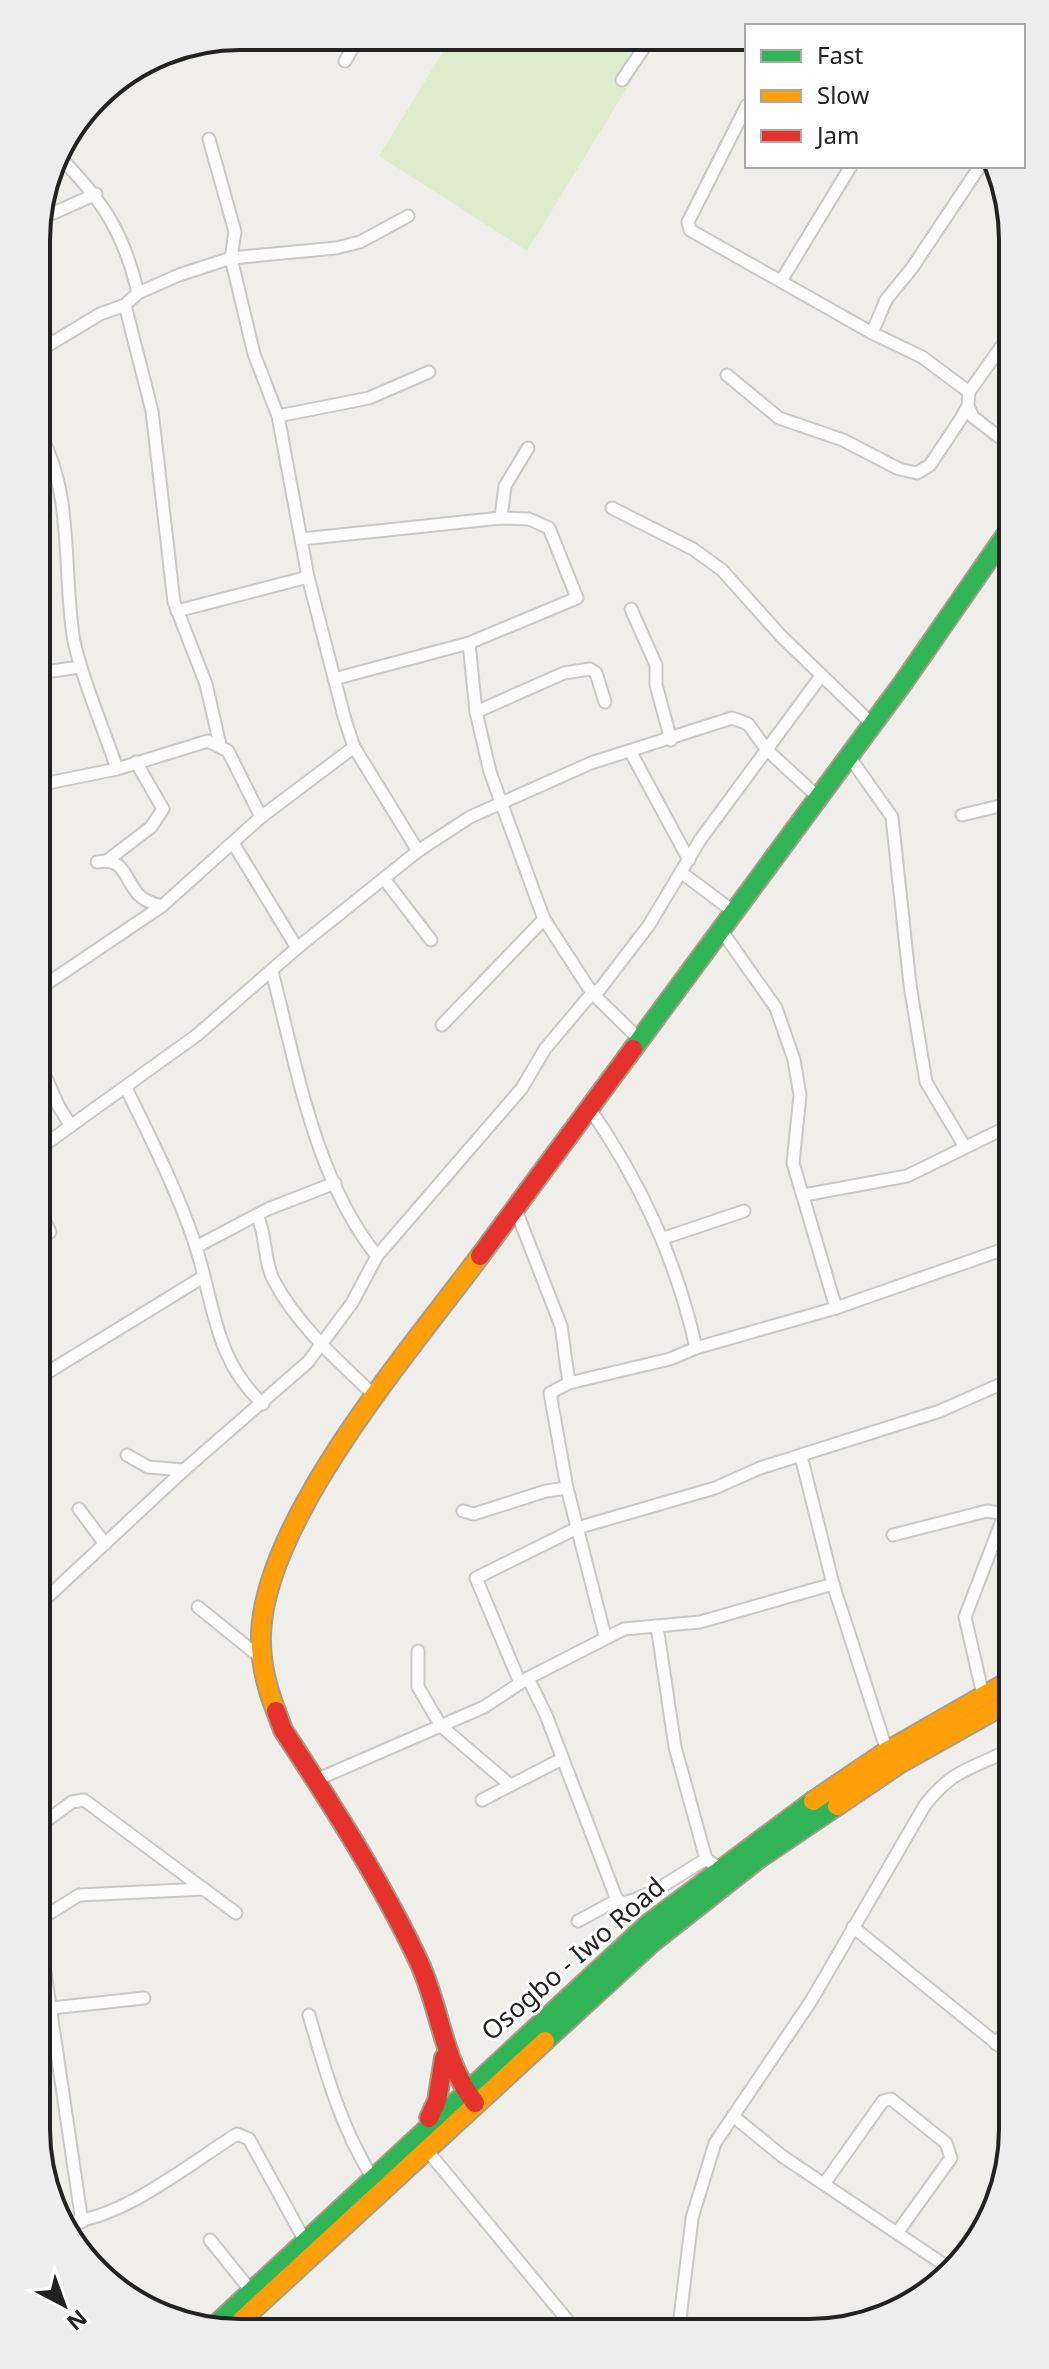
<svg xmlns="http://www.w3.org/2000/svg" width="1049" height="2369" viewBox="0 0 1049 2369" font-family="'Noto Sans',sans-serif">
	<rect width="100%" height="100%" fill="#f0eeeb"/>
	<path fill="#ddeccb" d="M452,37L657,39L527,251L379,156Z"/>
	<g fill="none" stroke-linecap="round" stroke-linejoin="round">
		<defs>
			<g id="street">
				<path d="M345,61L359,37"/>
				<path d="M622,80L650,39"/>
				<path d="M747,105L688,222L690,230L872,333L922,357L969,392"/>
				<path d="M209,139L235,232L231,258L254,354L278,416L308,577L345,720L354,747L418,851"/>
				<path d="M56,153C101,199 123,229 138,293"/>
				<path d="M38,220L96,194"/>
				<path d="M781,281L851,166"/>
				<path d="M125,305L152,411L174,602L206,684L220,745"/>
				<path d="M37,329L50,342"/>
				<path d="M872,333L886,300L912,268L980,166"/>
				<path d="M37,352L100,314L125,305L138,293L179,275L231,258L336,248L360,242L408,216"/>
				<path d="M727,375L779,418L843,440L899,469L917,473L930,465L960,420L968,406L969,392L1006,340"/>
				<path d="M968,406L973,417L1007,443"/>
				<path d="M278,416L369,398L429,372"/>
				<path d="M37,430C75,489 62,574 74,641C82,680 104,729 117,769"/>
				<path d="M612,508L693,549L722,570L781,636L871,723"/>
				<path d="M501,518L505,486L528,448"/>
				<path d="M302,539L501,518L529,519L549,528L577,598L469,643L334,679"/>
				<path d="M631,609L656,665V685L671,740"/>
				<path d="M177,611L308,577"/>
				<path d="M469,643L476,712L490,772L544,919L592,993L639,1039"/>
				<path d="M38,673L80,667"/>
				<path d="M476,712L564,673L590,669L596,673L605,702"/>
				<path d="M630,751L689,860"/>
				<path d="M848,755L892,817L910,985L926,1082L965,1147"/>
				<path d="M38,785L117,769L208,741L228,751L261,817"/>
				<path d="M962,815L1008,804"/>
				<path d="M233,843L297,948"/>
				<path d="M108,860L151,827L163,809L136,762"/>
				<path d="M97,862C125,857 124,878 138,894C144,901 154,904 162,906"/>
				<path d="M682,873L734,912"/>
				<path d="M385,880L431,940"/>
				<path d="M721,930L776,1008L794,1060L800,1095L793,1163L836,1308"/>
				<path d="M272,972C297,1067 314,1177 377,1256"/>
				<path d="M39,989L162,906L261,817L354,747"/>
				<path d="M442,1025L544,919"/>
				<path d="M39,1062L59,1107L71,1126"/>
				<path d="M126,1088C151,1139 177,1190 195,1244C214,1302 214,1360 263,1404"/>
				<path d="M588,1106C640,1181 676,1258 696,1348"/>
				<path d="M40,1148L197,1035L297,948L418,851L470,817L591,763L732,718L748,724L767,750L818,797"/>
				<path d="M804,1195L907,1176L1009,1126"/>
				<path d="M514,1205L561,1326L569,1383"/>
				<path d="M40,1211L50,1232"/>
				<path d="M257,1215C267,1236 263,1260 274,1281C298,1326 339,1362 376,1397"/>
				<path d="M664,1238L744,1211"/>
				<path d="M196,1247L268,1209L335,1183"/>
				<path d="M40,1377L203,1277"/>
				<path d="M127,1455L148,1467L184,1470"/>
				<path d="M801,1456L833,1584L887,1751"/>
				<path d="M79,1509L105,1544"/>
				<path d="M463,1511L474,1514L546,1491L567,1488"/>
				<path d="M893,1535L987,1511L1006,1514"/>
				<path d="M41,1603L184,1470L308,1362L352,1303L377,1256L522,1088L545,1049L592,993L600,989L649,925L700,840L821,676"/>
				<path d="M198,1607L261,1658"/>
				<path d="M657,1626L675,1747L706,1859L719,1868"/>
				<path d="M605,1636L567,1488L550,1393L569,1383L670,1359L696,1348L836,1308L1010,1247"/>
				<path d="M418,1651V1687L441,1726L509,1784"/>
				<path d="M528,1678L546,1715L617,1900"/>
				<path d="M520,1683L476,1578L577,1528L715,1488L760,1468L940,1411L1010,1380"/>
				<path d="M983,1695L965,1617L1010,1500"/>
				<path d="M316,1780L484,1707L528,1678L624,1629L700,1622L833,1584"/>
				<path d="M482,1800L562,1759"/>
				<path d="M42,1824L72,1802L84,1800L236,1913"/>
				<path d="M42,1918L79,1895L204,1889"/>
				<path d="M578,1921L617,1900L625,1903L653,1892L706,1859"/>
				<path d="M853,1927L1012,2056"/>
				<path d="M42,1952L82,2222"/>
				<path d="M52,2008L144,1998"/>
				<path d="M309,2015C325,2070 341,2128 372,2177"/>
				<path d="M996,2044L1012,2023"/>
				<path d="M733,2116L782,2156L952,2270"/>
				<path d="M426,2149L573,2327"/>
				<path d="M824,2184L883,2101L891,2099L946,2143L951,2158L897,2233"/>
				<path d="M68,2222C122,2219 191,2163 237,2134L249,2139L305,2241"/>
				<path d="M210,2240L251,2291"/>
				<path d="M679,2327L692,2218L715,2143L811,2001L925,1805C954,1768 972,1769 1011,1749"/>
			</g>
			<g id="fast">
				<path d="M633,1049L903,683L1007,533"/>
				<path d="M545,2041L654,1941L757,1860L837,1806"/>
				<path d="M211,2329L648,1924L813,1801"/>
			</g>
			<g id="slow">
				<path d="M276,1711C266,1686 260,1661 261,1634C265,1518 411,1349 480,1256"/>
				<path d="M813,1801L887,1751L1011,1680"/>
				<path d="M837,1806L899,1764L1011,1701"/>
				<path d="M232,2329L545,2041"/>
			</g>
			<g id="jam">
				<path d="M480,1256L633,1049"/>
				<path d="M276,1711L283,1730C332,1805 381,1881 419,1962C441,2010 442,2060 475,2103"/>
				<path d="M429,2118L437,2101L444,2058"/>
			</g>
		</defs>
		<use href="#street" stroke="#c9c8c7" stroke-width="15"/>
		<use href="#fast" stroke="#a79c86" stroke-width="22"/>
		<use href="#slow" stroke="#a79c86" stroke-width="22"/>
		<use href="#jam" stroke="#a79c86" stroke-width="22"/>
		<use href="#street" stroke="#fdfcfc" stroke-width="11"/>
		<use href="#fast" stroke="#30b455" stroke-width="18"/>
		<use href="#slow" stroke="#ff9f0a" stroke-width="18"/>
		<use href="#jam" stroke="#e5322d" stroke-width="18"/>
	</g>
	<g text-anchor="middle" stroke-width="6" stroke-linejoin="round" paint-order="stroke">
		<g font-size="26" fill="#222" stroke="#fff">
			<text transform="translate(573 1959) rotate(-41)" y="9">Osogbo - Iwo Road</text>
		</g>
	</g>
	<path d="M0 0H1049V2369H0ZM240 50H809A190 190 0 0 1 999 240V2129A190 190 0 0 1 809 2319H240A190 190 0 0 1 50 2129V240A190 190 0 0 1 240 50Z" fill="#ededed" fill-rule="evenodd"/>
	<path fill="none" stroke="#222" stroke-width="4" d="M240 50H809A190 190 0 0 1 999 240V2129A190 190 0 0 1 809 2319H240A190 190 0 0 1 50 2129V240A190 190 0 0 1 240 50Z"/>
	<rect x="745" y="24" width="280" height="144" fill="#ffffff" stroke="#a7a7a7" stroke-width="2"/>
	<rect x="761" y="50" width="40" height="12" fill="#30b455" stroke="#a7a7a7" stroke-width="2"/>
	<text x="817" y="64" font-size="24" fill="#222222">Fast</text>
	<rect x="761" y="90" width="40" height="12" fill="#ff9f0a" stroke="#a7a7a7" stroke-width="2"/>
	<text x="817" y="104" font-size="24" fill="#222222">Slow</text>
	<rect x="761" y="130" width="40" height="12" fill="#e5322d" stroke="#a7a7a7" stroke-width="2"/>
	<text x="817" y="144" font-size="24" fill="#222222">Jam</text>
	<g transform="translate(64 2305) rotate(139)" stroke="#ffffff" stroke-width="6" paint-order="stroke">
	<path d="M0-6L14 30L0 20L-14 30Z" fill="#222222"/>
	<text y="-12" font-size="22" font-weight="bold" text-anchor="middle" fill="#222222">N</text>
	</g>
</svg>
